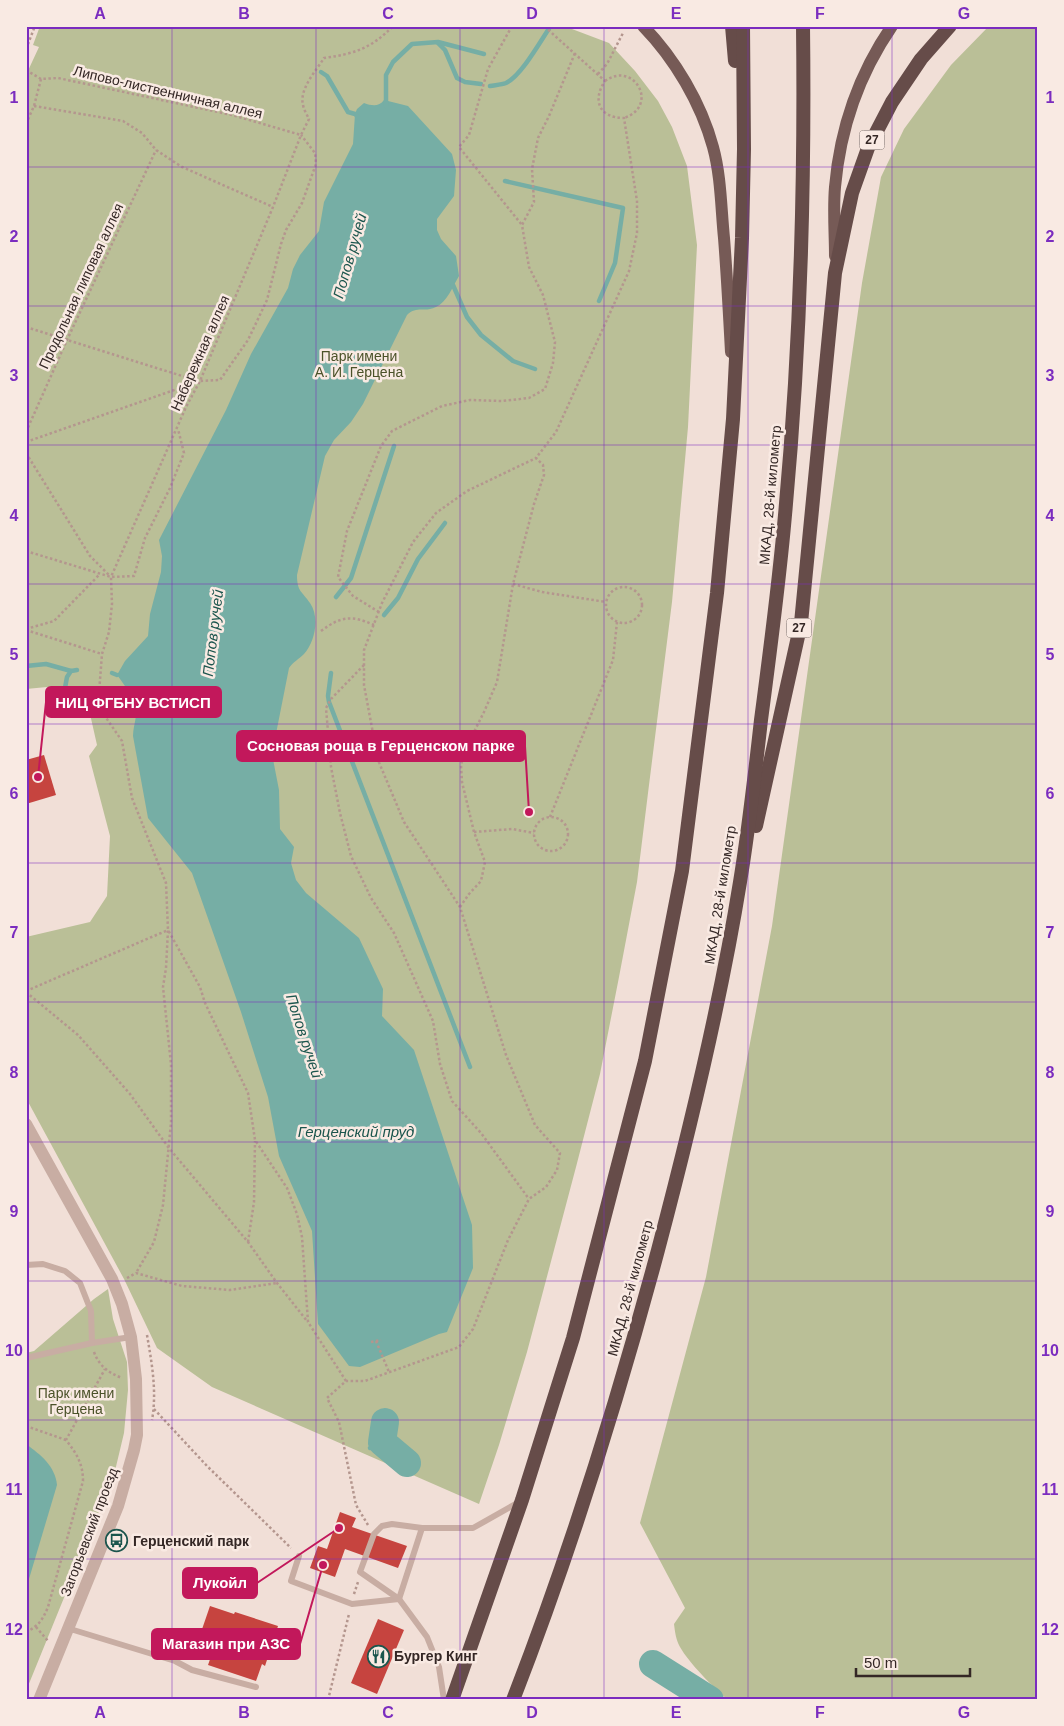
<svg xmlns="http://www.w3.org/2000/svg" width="1064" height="1726" viewBox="0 0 1064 1726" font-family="Helvetica,sans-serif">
	<rect width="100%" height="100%" fill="#f1dfd7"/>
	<g fill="#babf97">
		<path d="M40,26H564L609,43L635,71L658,101L672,127L687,166L697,245L688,427L672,602L649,785L637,882L619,977L600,1074L576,1167L527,1352L499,1445L479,1504L212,1387L157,1348L124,1279L26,1098V937L90,922L107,896L110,836L89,756L97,745L90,714L47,687L26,689V75L39,47L33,45Z"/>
		<path d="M989,26H1038V1700H728C714,1688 689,1663 680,1647C676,1640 675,1632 674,1624L685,1608L640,1523L706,1277L772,926L862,283L881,177L904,129L951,65Z"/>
		<path d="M108,1289L113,1319L127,1362L128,1390L124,1433L114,1475L26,1691V1353L34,1351L94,1299Z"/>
	</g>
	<g fill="#76aea5">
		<path d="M384,100L408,106L452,154L456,170L454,196L437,219V230L441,239L456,256L459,276C453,286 447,302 436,307C425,313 417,305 407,315L363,404L351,422L334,440L325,456L297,575C297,592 302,591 310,603C320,617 315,642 304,654C299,659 293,662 289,668L272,754L279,790L280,829L294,847L291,863L296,880L306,893L359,938L383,989L382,1016L414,1050L472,1225L473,1268L447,1332L439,1334L360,1367L349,1366L318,1324L312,1231L279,1156L268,1097L241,1012L192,873L148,818L133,736C133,729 135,723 136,716C136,700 126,687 117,675L125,661L148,636L150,614L161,572L162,556L159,540L226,410L251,354L288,288L293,269L300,255L319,231L324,202L353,144L355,114L357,109L364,103C372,106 379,107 384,100Z"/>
		<path d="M26,1444C41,1455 55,1466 57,1485L26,1589Z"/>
	</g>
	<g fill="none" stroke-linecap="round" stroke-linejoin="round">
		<g stroke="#76aea5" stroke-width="4.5">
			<path d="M438,43L445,50L457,78L465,82L481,84"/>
			<path d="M321,72L327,76L348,112L355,114L359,118"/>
			<path d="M490,86C495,85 501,85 506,83C521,76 540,42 550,27"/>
			<path d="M386,106V75L393,62L412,44L438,42L484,54"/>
			<path d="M505,181L623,208L615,263L599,301"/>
			<path d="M453,285L467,317L481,335L513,361L535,369"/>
			<path d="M336,597L351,578L394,446"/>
			<path d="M384,615L398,598L418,559L445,523"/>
			<path d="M26,666L46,664L71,671"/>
			<path d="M112,673L117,675"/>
			<path d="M331,673L328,696L329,702L470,1067"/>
			<path d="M65,688L67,677L71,671L77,670"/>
			<path d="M370,1448L382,1442"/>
		</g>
		<g stroke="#76aea5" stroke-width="28">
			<path d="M385,1422L382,1442L407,1463"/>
			<path d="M653,1664L710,1700"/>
		</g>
	</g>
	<g fill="#c6443f">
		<path d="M44,755L56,795L26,804V760Z"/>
		<path d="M340,1512L356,1518L352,1527L407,1546L398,1568L345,1549L335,1577L310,1568L318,1546L327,1549Z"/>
		<path d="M210,1606L234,1614L235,1612L278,1626L265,1666L262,1664L256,1681L208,1665L214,1648L221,1650L223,1646L199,1638Z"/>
		<path d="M378,1619L404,1630L377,1694L351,1683Z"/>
	</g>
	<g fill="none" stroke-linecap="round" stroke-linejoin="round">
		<g stroke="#b4968e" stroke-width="2.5" stroke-dasharray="2.5 2.5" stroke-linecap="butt">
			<path d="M512,26L488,69L469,135L459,147L522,225"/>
			<path d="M26,49L35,26"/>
			<path d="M26,70L41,79"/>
			<path d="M598,74L607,64L623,33"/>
			<path d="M605,81C634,60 660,106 624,118"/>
			<path d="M34,106L123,121L142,133L156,150L182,167L273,207"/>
			<path d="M26,124L34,106L41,79L58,78L232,115L301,135"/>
			<path d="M26,327L198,381"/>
			<path d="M26,432L67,340L156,150"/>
			<path d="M26,442L200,381L220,380L248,340L267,300L281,244L286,230L302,203L316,164L315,153L301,135"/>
			<path d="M26,453L90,556L109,575"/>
			<path d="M26,551L111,577L134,576L145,538L170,488L184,453L178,429"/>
			<path d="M513,584L542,592L606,602"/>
			<circle cx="624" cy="605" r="18"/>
			<path d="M379,612L353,596L338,577L347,531L381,446L392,431L442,406L470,400L502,401L529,398L545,389L553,363L555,342L543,295L529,267L522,225L534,202L532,169L538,138L549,116L575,53"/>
			<path d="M26,629L54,621L100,574"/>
			<path d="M26,630L102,654"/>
			<path d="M321,631C341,616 352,615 374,625"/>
			<path d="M364,665L331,699L326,708L331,767L340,813L351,856L371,898L394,933L433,1021L440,1064L452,1101L481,1133L529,1199"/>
			<circle cx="551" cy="834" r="17"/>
			<path d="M550,817L613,660L617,622"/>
			<path d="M474,832L512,829L534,833"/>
			<path d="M460,907L469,894L481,881L485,862L474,832L462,782L461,765L465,750L484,712L497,682L513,584L534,504L544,475L543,465L536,458L556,432L629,271L637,233V201L624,118C599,118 592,100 605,81L544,26"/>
			<path d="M26,991L168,930L166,968L163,987L171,1064V1123L163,1205L154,1242L136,1273"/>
			<path d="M26,992L78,1035L130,1094L168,1147L248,1242L277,1283L307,1321"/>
			<path d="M248,1242L254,1202L255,1141"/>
			<path d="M127,1278L136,1273L182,1286L230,1290L277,1283"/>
			<path d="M147,1335C152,1364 157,1392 152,1420"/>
			<path d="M376,1341L389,1372"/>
			<path d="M371,1342L381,1340"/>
			<path d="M94,1352C99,1366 109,1373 122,1378"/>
			<path d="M346,1381L308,1322L302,1237L297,1214L287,1188L255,1140L248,1093L205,1003L200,987L168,930L166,883L132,798L122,741L98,706L102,654L109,632L112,604L111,577L186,407L200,381L273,207L301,135L309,119C307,115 304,110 303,105C299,89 316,71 324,58C354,54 372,48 393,26"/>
			<path d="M154,1409L207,1466L291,1548"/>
			<path d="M26,1426L66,1440"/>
			<path d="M368,1525L356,1505L339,1422L327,1398L346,1381H365L459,1347L473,1329L508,1240L529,1199L546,1187L557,1170L560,1153L535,1125L506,1055L460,907L404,822L378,760L364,685V650L382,603L413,542L436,513L467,491L536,458"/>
			<path d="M354,1594L358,1582"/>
			<path d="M36,1627L48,1641"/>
			<path d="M26,1632C39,1626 43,1619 48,1607L83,1481C83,1464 77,1454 66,1440L105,1369"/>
			<path d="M328,1700L349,1614"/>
		</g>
		<g stroke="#c8ada3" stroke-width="6">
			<path d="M26,1265L43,1264L65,1271L80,1283L91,1311L92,1343L131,1337"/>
			<path d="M26,1358L92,1343"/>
			<path d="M299,1556L291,1581L352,1604L399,1599L422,1528"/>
			<path d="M67,1628L175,1661L192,1670L256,1687"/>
			<path d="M444,1700L439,1667L427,1637L399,1599L360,1572L374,1534L382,1526L392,1524L422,1528H473L519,1502"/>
		</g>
		<path stroke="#c8ada3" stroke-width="12" d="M26,1124L112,1279L122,1304L131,1337L136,1379L137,1435L134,1450L118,1506L39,1700"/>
		<g stroke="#765a56" stroke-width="12">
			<path d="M643,26C675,59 701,103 713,147C721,176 721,208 724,238C727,276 729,314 731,352"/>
			<path d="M835,256C835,233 833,210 835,187C840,130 859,74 892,26"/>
		</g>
		<g stroke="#664c49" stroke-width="14">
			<path d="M732,26L735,61"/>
			<path d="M756,826L801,623L835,273L852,193L868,148L892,102L921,59L950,26"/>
			<path d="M452,1700L522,1500L573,1338L645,1061L682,871L717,593L733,419L742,238L744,149L743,26"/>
			<path d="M513,1700C570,1553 617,1403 658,1250C690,1129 720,1006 740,882C749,828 755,774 761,720C770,652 779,584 785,515C800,353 805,189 803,26"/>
		</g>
	</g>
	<path fill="none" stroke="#7b2cbf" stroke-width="1" stroke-opacity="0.55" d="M172,26V1700M316,26V1700M460,26V1700M604,26V1700M748,26V1700M892,26V1700M26,167H1038M26,306H1038M26,445H1038M26,584H1038M26,724H1038M26,863H1038M26,1002H1038M26,1142H1038M26,1281H1038M26,1420H1038M26,1559H1038"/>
	<defs>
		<symbol id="bus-ring" viewBox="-11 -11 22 22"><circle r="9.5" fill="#f9eae3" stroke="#1b554d" stroke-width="1.5"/><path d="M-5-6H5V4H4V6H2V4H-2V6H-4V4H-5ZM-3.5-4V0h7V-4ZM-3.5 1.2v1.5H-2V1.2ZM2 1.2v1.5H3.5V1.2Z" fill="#1b554d"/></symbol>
		<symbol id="restaurant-ring" viewBox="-11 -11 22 22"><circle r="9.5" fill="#f9eae3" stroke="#1b554d" stroke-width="1.5"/><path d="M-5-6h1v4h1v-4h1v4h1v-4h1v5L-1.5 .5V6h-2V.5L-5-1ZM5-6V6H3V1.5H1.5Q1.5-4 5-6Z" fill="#1b554d"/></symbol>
	</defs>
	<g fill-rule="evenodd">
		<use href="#bus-ring" x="104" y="1528" width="25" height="25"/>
		<use href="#restaurant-ring" x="366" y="1644" width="25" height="25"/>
	</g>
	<g text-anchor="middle" stroke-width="5" stroke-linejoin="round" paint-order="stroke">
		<g fill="#f9eae3" stroke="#6f625e" stroke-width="1">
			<rect x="859.5" y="130.5" width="25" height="19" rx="4"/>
			<rect x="786.5" y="618.5" width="25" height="19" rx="4"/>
		</g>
		<g font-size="12" font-weight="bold" fill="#342725">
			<text x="872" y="144">27</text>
			<text x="799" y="632">27</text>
		</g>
		<g font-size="14" fill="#342725" stroke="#f9eae3">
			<text transform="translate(168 92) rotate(13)" y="5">Липово-лиственничная аллея</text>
			<text transform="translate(81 286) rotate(-65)" y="5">Продольная липовая аллея</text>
			<text transform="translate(200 353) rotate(-66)" y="5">Набережная аллея</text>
			<text transform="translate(770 495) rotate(-85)" y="5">МКАД, 28-й километр</text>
			<text transform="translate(720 895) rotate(-81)" y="5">МКАД, 28-й километр</text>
			<text transform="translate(630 1288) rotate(-75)" y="5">МКАД, 28-й километр</text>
			<text transform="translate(89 1532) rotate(-69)" y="5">Загорьевский проезд</text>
		</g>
		<g font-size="14" fill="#4b5229" stroke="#f9eae3">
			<text x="359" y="361">Парк имени<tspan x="359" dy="16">А. И. Герцена</tspan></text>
			<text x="76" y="1398">Парк имени<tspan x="76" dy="16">Герцена</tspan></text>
		</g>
		<g font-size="14" font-weight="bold" fill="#342725" stroke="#f9eae3" text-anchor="start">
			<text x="133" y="1546">Герценский парк</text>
			<text x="394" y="1661">Бургер Кинг</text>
		</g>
		<g font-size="15" font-style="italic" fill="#1b554d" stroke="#f9eae3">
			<text transform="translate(350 256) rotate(-74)" y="5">Попов ручей</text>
			<text transform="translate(213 633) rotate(-83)" y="5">Попов ручей</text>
			<text transform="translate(304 1036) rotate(72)" y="5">Попов ручей</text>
			<text x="356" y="1137">Герценский пруд</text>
		</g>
	</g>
	<path fill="none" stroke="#c2185b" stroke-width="2" d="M38 777L46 702M529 812L525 746M339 1528L257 1583M323 1565L300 1644"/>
	<g fill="#c2185b" stroke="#f9eae3" stroke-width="2">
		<circle cx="38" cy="777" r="5"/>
		<circle cx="529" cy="812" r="5"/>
		<circle cx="339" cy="1528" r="5"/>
		<circle cx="323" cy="1565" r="5"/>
	</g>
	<g fill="#c2185b" stroke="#c2185b" stroke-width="2">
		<rect x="46" y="687" width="175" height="30" rx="5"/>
		<rect x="237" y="731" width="288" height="30" rx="5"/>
		<rect x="183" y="1568" width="74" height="30" rx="5"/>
		<rect x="152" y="1629" width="148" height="30" rx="5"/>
	</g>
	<g font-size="15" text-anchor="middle" font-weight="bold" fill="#fff">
		<text x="133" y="708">НИЦ ФГБНУ ВСТИСП</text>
		<text x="381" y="751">Сосновая роща в Герценском парке</text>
		<text x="220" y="1588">Лукойл</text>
		<text x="226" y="1649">Магазин при АЗС</text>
	</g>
	<rect width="1064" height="1726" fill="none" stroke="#f9eae3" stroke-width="55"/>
	<path d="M856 1668v8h114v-8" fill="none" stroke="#342725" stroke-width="2.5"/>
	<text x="864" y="1668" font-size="15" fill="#342725" stroke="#f9eae3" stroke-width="4" paint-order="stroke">50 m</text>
	<rect x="28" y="28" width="1008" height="1670" fill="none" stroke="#7b2cbf" stroke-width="2"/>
	<g font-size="16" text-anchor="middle" font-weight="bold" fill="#7b2cbf">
		<text x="100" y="19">A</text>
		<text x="244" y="19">B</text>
		<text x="388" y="19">C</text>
		<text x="532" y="19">D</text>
		<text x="676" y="19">E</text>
		<text x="820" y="19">F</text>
		<text x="964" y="19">G</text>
		<text x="14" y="103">1</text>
		<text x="1050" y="103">1</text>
		<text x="14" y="242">2</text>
		<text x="1050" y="242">2</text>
		<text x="14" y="381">3</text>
		<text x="1050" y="381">3</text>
		<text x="14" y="521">4</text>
		<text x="1050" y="521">4</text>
		<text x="14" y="660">5</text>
		<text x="1050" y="660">5</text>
		<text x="14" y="799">6</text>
		<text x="1050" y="799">6</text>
		<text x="14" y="938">7</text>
		<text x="1050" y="938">7</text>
		<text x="14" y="1078">8</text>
		<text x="1050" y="1078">8</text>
		<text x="14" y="1217">9</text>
		<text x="1050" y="1217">9</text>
		<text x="14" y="1356">10</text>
		<text x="1050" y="1356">10</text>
		<text x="14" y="1495">11</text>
		<text x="1050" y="1495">11</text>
		<text x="14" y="1635">12</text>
		<text x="1050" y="1635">12</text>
		<text x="100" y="1718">A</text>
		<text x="244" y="1718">B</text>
		<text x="388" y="1718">C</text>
		<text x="532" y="1718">D</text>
		<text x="676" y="1718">E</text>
		<text x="820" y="1718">F</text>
		<text x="964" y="1718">G</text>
	</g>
</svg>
